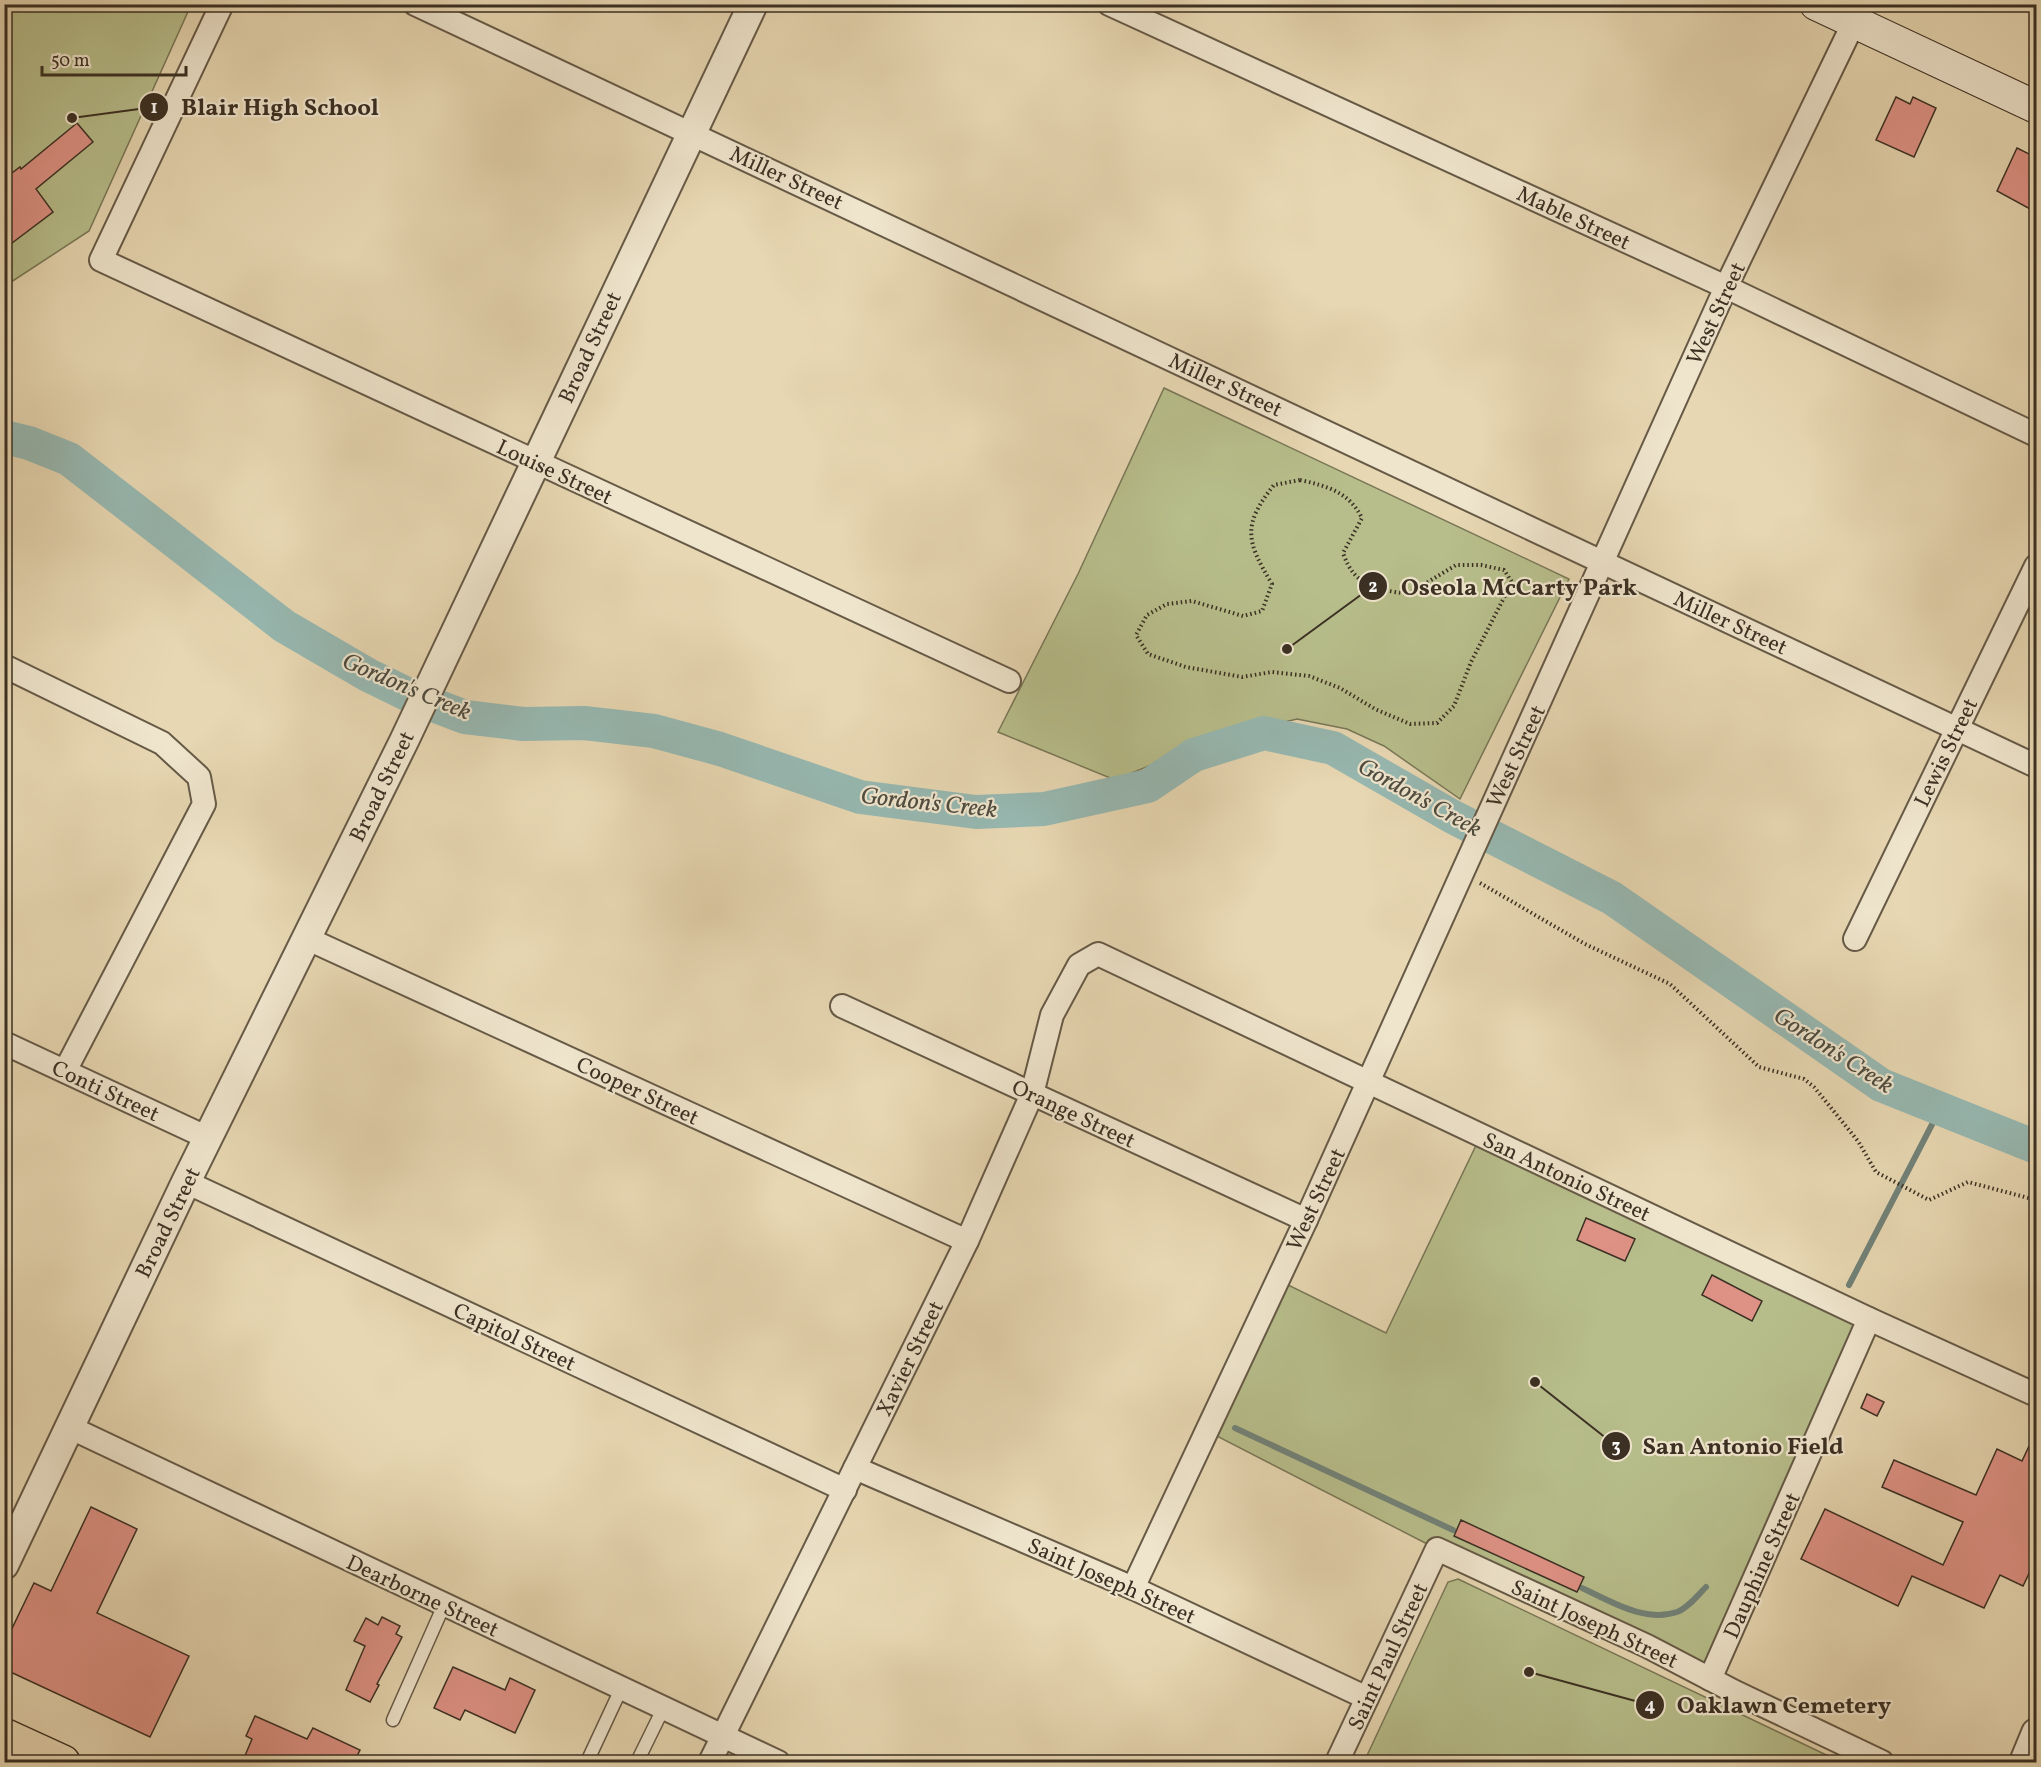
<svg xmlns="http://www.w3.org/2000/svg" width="2041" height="1767" viewBox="0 0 2041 1767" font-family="Vollkorn,serif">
	<rect width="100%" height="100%" fill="#e7d7b2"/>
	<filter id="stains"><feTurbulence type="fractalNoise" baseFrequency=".00333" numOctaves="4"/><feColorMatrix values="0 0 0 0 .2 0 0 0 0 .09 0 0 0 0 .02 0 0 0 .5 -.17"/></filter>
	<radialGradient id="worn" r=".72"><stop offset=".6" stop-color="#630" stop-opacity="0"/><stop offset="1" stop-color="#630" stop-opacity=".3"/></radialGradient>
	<g fill="#b7be8b" stroke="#797757" stroke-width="1.5">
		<path d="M4,5H191L89,231L5,286Z"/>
		<path d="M1164,388L1569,579L1460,799L1384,746L1347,729L1297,719L1272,725L1215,732L1181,748L1163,760L1115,780L998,732L1078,574Z"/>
		<path d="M1481,1135L1869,1319L1710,1679L1437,1549L1207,1431L1278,1280L1386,1333Z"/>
		<path d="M1458,1579L1841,1762H1364L1448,1582Z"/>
	</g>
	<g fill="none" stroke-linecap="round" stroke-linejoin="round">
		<g stroke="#728278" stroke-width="6">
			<path d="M1849,1285L1940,1109"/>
			<path d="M1235,1428L1453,1530"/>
			<path d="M1582,1588C1610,1601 1645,1623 1677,1612C1688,1608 1698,1595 1706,1587"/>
		</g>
		<path stroke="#97b8b1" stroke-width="34" d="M4,437L29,443L69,459L284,626L368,675L415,698L465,717L523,724L584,723L654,731L720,749L860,797L976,812L1044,809L1148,786L1194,755L1264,733L1333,748L1453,817L1612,898L1881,1085L2036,1147"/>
	</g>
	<g fill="#de9285" stroke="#3b3023" stroke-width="1.5">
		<path d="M1896,97L1910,104L1913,97L1936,108L1914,157L1876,140Z"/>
		<path d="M77,123L93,142L36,189L53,212L4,249V179L20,167L21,169Z"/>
		<path d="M2017,148L2037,158V194L2030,209L1997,191Z"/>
		<path d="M1586,1218L1635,1239L1625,1261L1577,1240Z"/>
		<path d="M1712,1275L1762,1301L1752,1321L1702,1295Z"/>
		<path d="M1867,1394L1884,1402L1877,1416L1861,1408Z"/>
		<path d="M2037,1429V1557L2023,1586L2000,1575L1984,1608L1912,1576L1898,1606L1801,1559L1825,1509L1943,1565L1963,1522L1882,1487L1894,1460L1976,1495L1997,1449L2022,1461Z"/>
		<path d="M91,1507L137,1529L97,1613L189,1656L150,1737L4,1669V1645L34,1583L51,1591Z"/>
		<path d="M1461,1520L1584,1577L1577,1592L1454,1536Z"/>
		<path d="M382,1617L400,1626L396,1634L402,1637L377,1684L379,1685L370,1702L346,1690L365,1646L354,1641L366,1618L378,1625Z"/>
		<path d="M453,1667L505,1690L510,1678L535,1690L515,1733L465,1710L460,1720L434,1708Z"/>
		<path d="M255,1716L307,1739L313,1728L360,1750L354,1762H245L247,1759L244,1758L252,1739L246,1736Z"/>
	</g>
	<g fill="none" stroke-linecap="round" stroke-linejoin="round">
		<defs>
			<g id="service">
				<path d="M393,1720L444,1605"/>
				<path d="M587,1762L621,1689"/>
				<path d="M637,1762L663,1709"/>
			</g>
			<g id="minor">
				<path d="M222,4L101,260L1009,681"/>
				<path d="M415,4L2036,766"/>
				<path d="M1109,4L1726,287L2036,435"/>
				<path d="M4,666L162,743L199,777L204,804L65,1071"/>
				<path d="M308,939L967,1241"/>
				<path d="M1855,939L2036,566"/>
				<path d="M842,1006L1306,1220"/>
				<path d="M4,1043L208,1138"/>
				<path d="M186,1182L845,1490"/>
				<path d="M69,1427L778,1762"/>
				<path d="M855,1468L1133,1588L1367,1698"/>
				<path d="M1133,1588L1306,1220L1726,287L1854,22"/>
				<path d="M1710,1679L1869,1319"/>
				<path d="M710,1762L967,1241L1032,1094L1052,1015L1079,965L1098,954L1869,1319L2036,1395"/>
				<path d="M1337,1762L1437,1549L1647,1646L1735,1692L1882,1762"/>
			</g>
			<g id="tertiary">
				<path d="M4,1565L186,1182L404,741L753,4"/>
				<path d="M2024,1762L2036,1733"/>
			</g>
			<path id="secondary" d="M1816,4L2036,107"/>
			<path id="primary" d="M4,1735L63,1762"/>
		</defs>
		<use href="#service" stroke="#665a47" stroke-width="15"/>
		<use href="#minor" stroke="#665a47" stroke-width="26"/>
		<use href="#tertiary" stroke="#665a47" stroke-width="32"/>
		<use href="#secondary" stroke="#3b3023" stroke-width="34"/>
		<use href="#primary" stroke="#3b3023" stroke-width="36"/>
		<g stroke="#3b3023" stroke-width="4" stroke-dasharray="1.5 3" stroke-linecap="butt">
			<path d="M1300,480C1327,486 1349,492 1362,518L1343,553C1355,587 1375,589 1408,594L1456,565H1481L1504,570L1512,582L1471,662L1454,706L1437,723L1410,724L1375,709L1340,688L1309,676L1272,672L1242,677L1186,667L1148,654L1136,635L1147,615L1167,604L1192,601L1243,616L1262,611L1272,584C1246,541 1242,525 1274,485Z"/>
			<path d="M1480,883L1585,944L1670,984L1759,1067L1804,1079L1814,1087L1858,1141L1876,1172L1929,1200L1968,1182L2036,1200"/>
		</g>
		<use href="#service" stroke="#efe5cd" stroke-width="12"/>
		<use href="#minor" stroke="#efe5cd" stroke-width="22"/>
		<use href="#tertiary" stroke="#efe5cd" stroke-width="28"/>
		<use href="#secondary" stroke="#efe5cd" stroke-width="32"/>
		<use href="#primary" stroke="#e7d7b2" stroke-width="33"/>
	</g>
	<g text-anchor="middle" stroke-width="4.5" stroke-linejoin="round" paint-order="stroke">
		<g font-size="22" fill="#3b3023" stroke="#efe5cd">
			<text transform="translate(787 177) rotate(25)" y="8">Miller Street</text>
			<text transform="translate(1574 217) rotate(25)" y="8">Mable Street</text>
			<text transform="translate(1715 313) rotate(-65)" y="8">West Street</text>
			<text transform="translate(589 347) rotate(-65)" y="8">Broad Street</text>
			<text transform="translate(1226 384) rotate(25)" y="8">Miller Street</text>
			<text transform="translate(555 471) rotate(25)" y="8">Louise Street</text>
			<text transform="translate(1731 622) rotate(25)" y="8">Miller Street</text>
			<text transform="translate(1945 752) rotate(-64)" y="8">Lewis Street</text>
			<text transform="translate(1515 756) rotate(-65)" y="8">West Street</text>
			<text transform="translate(381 786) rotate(-64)" y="8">Broad Street</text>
			<text transform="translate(106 1090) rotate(25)" y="8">Conti Street</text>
			<text transform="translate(638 1090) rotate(25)" y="8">Cooper Street</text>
			<text transform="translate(1074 1113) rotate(25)" y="8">Orange Street</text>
			<text transform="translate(1567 1176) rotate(25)" y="8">San Antonio Street</text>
			<text transform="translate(1315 1199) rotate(-65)" y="8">West Street</text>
			<text transform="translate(167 1222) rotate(-64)" y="8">Broad Street</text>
			<text transform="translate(515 1336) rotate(25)" y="8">Capitol Street</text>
			<text transform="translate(909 1358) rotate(-64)" y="8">Xavier Street</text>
			<text transform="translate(1761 1565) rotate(-66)" y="8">Dauphine Street</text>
			<text transform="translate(1112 1580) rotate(24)" y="8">Saint Joseph Street</text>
			<text transform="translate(423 1595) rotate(25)" y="8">Dearborne Street</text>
			<text transform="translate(1595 1623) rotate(25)" y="8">Saint Joseph Street</text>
			<text transform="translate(1387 1656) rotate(-65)" y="8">Saint Paul Street</text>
		</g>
		<g font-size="24" font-style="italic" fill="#4d4b3f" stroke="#efe5cd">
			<text transform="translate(407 686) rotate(23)" y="8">Gordon's Creek</text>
			<text transform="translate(1420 797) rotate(29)" y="8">Gordon's Creek</text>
			<text transform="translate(929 802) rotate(6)" y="8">Gordon's Creek</text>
			<text transform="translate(1834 1050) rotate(33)" y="8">Gordon's Creek</text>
		</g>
	</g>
	<path fill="none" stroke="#3b3023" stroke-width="2" d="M72 118L154 107M1287 649L1373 586M1535 1382L1616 1446M1529 1672L1650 1705"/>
	<g fill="#3b3023" stroke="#efe5cd" stroke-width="2">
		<circle cx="72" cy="118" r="6"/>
		<circle cx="1287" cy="649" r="6"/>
		<circle cx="1535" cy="1382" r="6"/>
		<circle cx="1529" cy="1672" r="6"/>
		<circle cx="154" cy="107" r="15"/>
		<circle cx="1373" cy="586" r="15"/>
		<circle cx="1616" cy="1446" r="15"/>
		<circle cx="1650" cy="1705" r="15"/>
	</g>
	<g font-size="18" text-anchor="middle" font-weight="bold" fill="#fff">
		<text x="154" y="113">1</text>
		<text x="1373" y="592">2</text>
		<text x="1616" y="1452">3</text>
		<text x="1650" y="1711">4</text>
	</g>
	<g font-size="24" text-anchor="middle" font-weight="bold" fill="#3b3023" stroke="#efe5cd" stroke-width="4.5" stroke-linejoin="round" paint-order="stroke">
		<text x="280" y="115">Blair High School</text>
		<text x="1519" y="595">Oseola McCarty Park</text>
		<text x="1743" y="1454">San Antonio Field</text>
		<text x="1784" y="1713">Oaklawn Cemetery</text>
	</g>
	<rect width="2041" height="1767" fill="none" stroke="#e7d7b2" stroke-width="24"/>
	<rect x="6" y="6" width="2029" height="1755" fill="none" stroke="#3b3023" stroke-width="3"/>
	<rect x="12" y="12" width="2017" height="1743" fill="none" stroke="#3b3023" stroke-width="1.5"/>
	<path d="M42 66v9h144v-9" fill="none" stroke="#3b3023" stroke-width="3"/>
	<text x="51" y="66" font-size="18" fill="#3b3023" stroke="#efe5cd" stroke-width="4.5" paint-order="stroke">50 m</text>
	<rect width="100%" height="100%" filter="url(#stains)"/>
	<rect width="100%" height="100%" fill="url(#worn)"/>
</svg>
